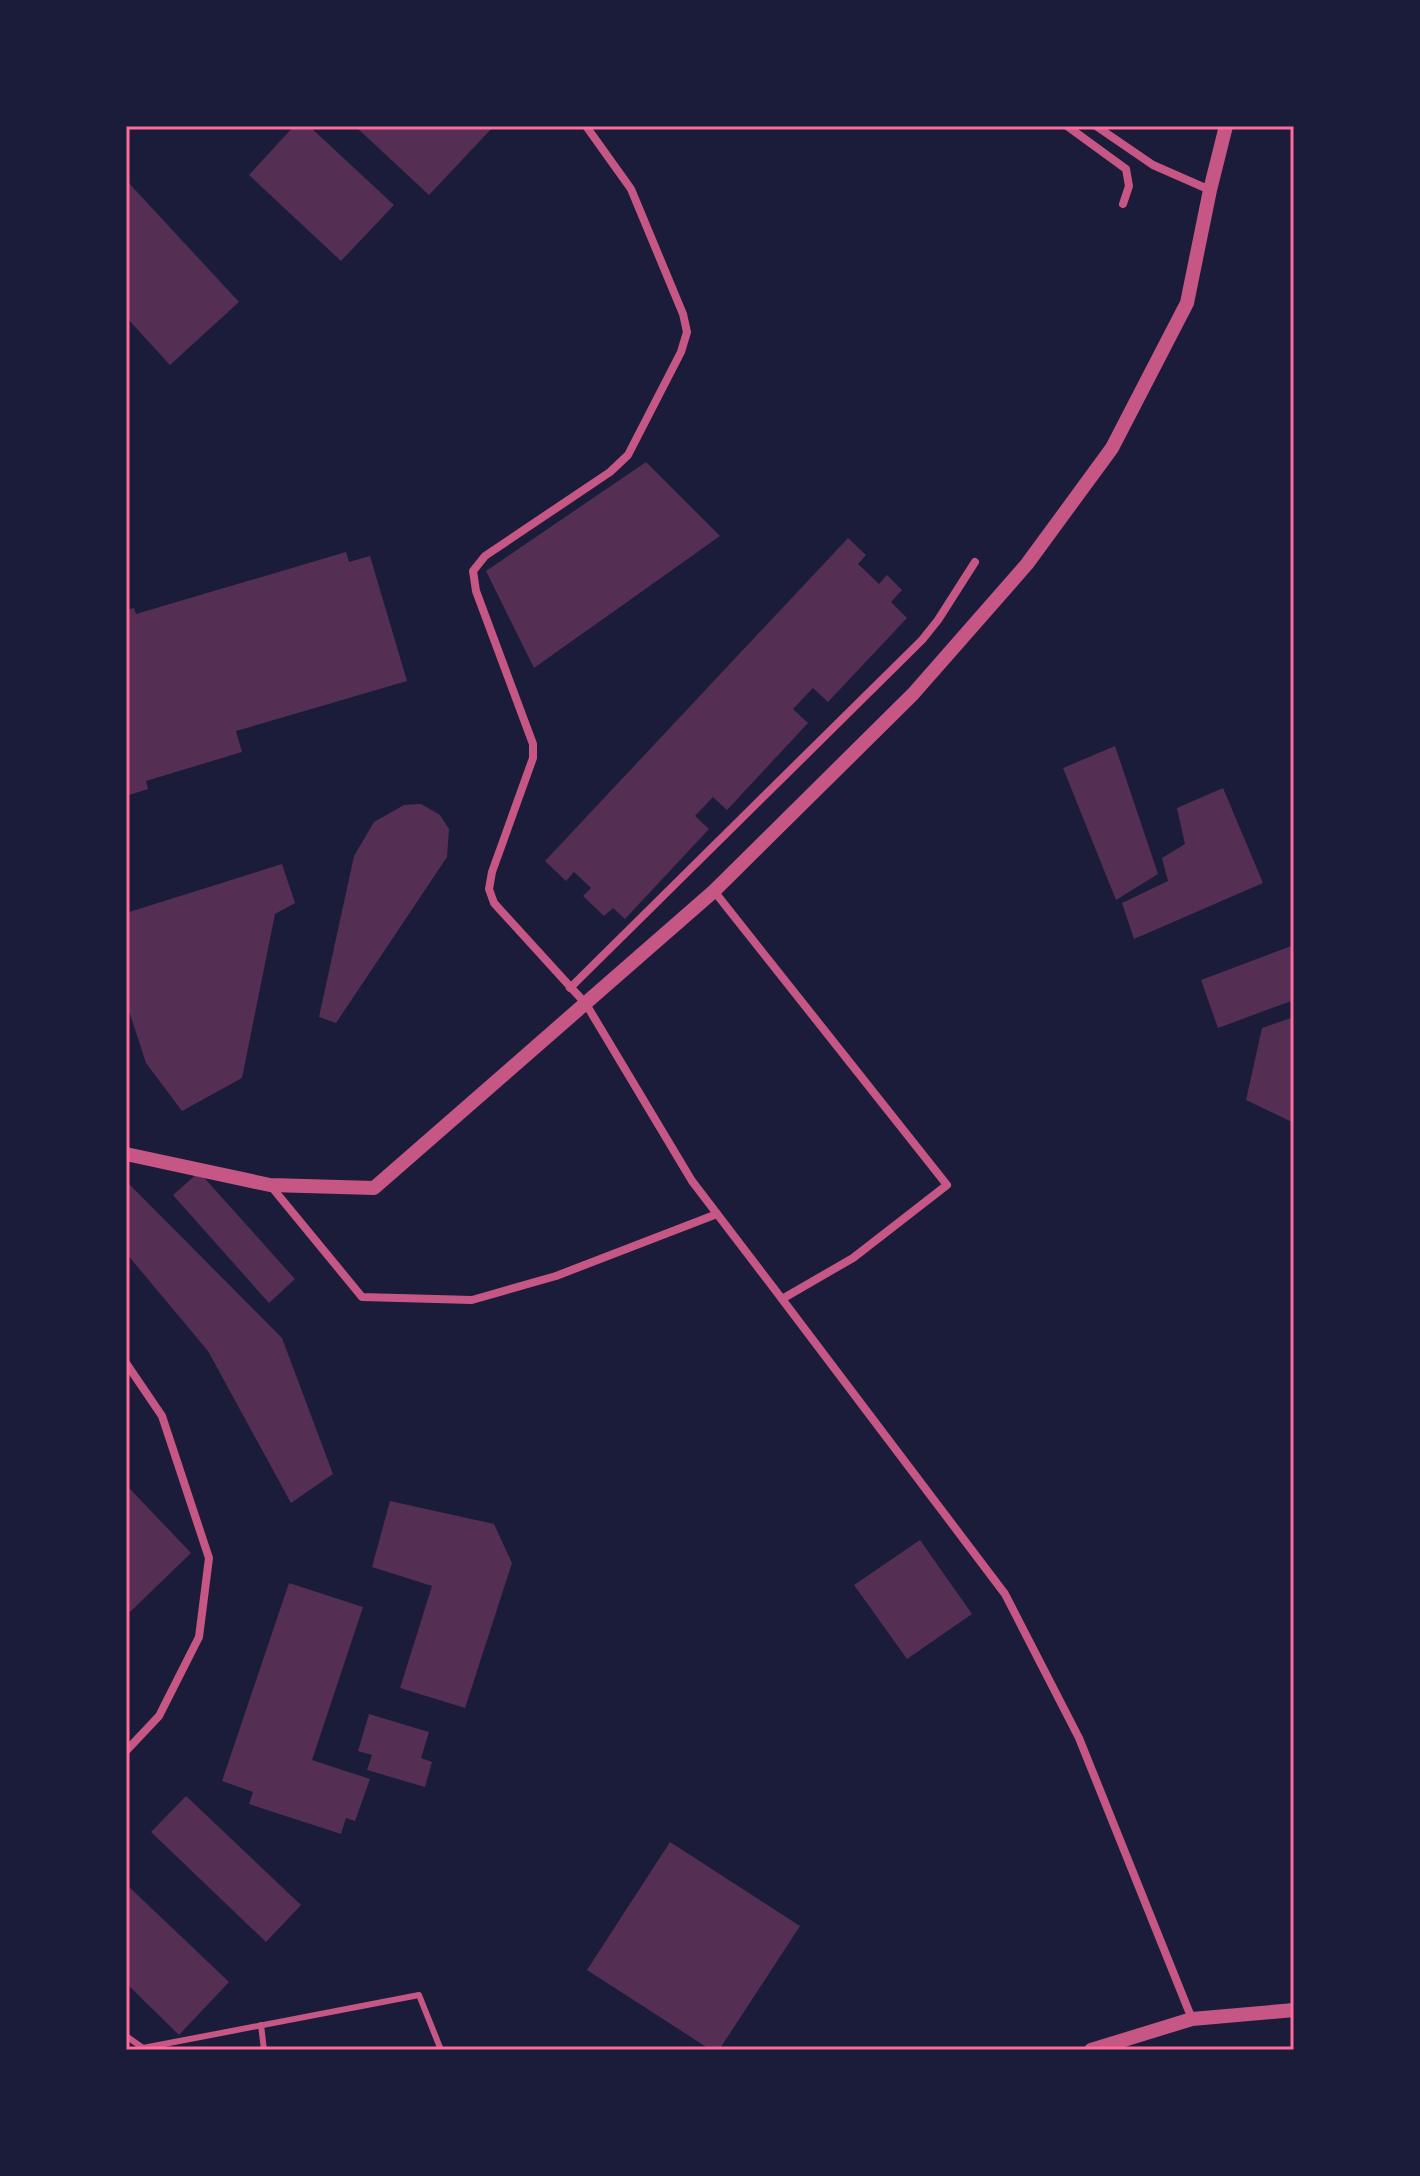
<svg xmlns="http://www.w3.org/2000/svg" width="1420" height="2176" viewBox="0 0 1420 2176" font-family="'Varela Round',sans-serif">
	<rect width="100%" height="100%" fill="#1b1b3a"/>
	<g fill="#542f53">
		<path d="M294,126H309L394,205L341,261L249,175Z"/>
		<path d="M355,126H494L429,195Z"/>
		<path d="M126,180L239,302L170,365L126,317Z"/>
		<path d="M646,462L720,536L534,668L486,571Z"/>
		<path d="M848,538L866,555L858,564L879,584L887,575L902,590L891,602L907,618L828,702L813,688L793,709L808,723L727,810L713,797L695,816L709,829L625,919L613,908L604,916L583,896L591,888L574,872L566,881L545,861Z"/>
		<path d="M346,552L349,562L370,556L407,681L236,731L242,752L146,781L148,789L126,796V610L134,608L136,614Z"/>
		<path d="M1115,746L1158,874L1116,900L1063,768Z"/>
		<path d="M1223,788L1263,883L1134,939L1122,903L1168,881L1162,858L1185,844L1177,808Z"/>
		<path d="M421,804L440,815L449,829L447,857L336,1023L319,1017L354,856L374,822L404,805Z"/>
		<path d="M282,864L295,903L275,914L242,1078L182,1111L146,1063L126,1002V913Z"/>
		<path d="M1294,945V1000L1218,1028L1201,980Z"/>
		<path d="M1294,1017V1123L1246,1100L1262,1028Z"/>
		<path d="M199,1172L295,1279L269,1303L173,1195Z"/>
		<path d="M126,1181L282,1338L333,1474L291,1503L208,1351L126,1253Z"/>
		<path d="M130,1489L191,1553L130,1612L126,1608V1493Z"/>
		<path d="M390,1501L494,1524L512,1563L465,1708L400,1688L432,1586L372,1567Z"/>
		<path d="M920,1540L972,1614L907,1659L854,1585Z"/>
		<path d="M289,1583L363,1607L312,1760L370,1779L355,1821L346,1818L341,1834L249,1804L253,1792L222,1781Z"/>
		<path d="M369,1714L429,1732L421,1758L432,1762L425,1787L367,1770L372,1755L358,1751Z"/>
		<path d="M186,1796L301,1905L266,1942L151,1832Z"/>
		<path d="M670,1842L800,1926L719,2050H711L587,1970Z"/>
		<path d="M126,1884L229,1982L179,2035L126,1983Z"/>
	</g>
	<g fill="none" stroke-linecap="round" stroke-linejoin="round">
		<g stroke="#c65784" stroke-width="6">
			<path d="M261,2025L264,2050"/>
			<path d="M126,2036L143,2048L419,1995L441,2050"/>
		</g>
		<g stroke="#c65784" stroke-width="8">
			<path d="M586,126L631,189L683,314L687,332L681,352L628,455L610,472L485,556L473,571L476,591L533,744V758L492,872L489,889L494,903L586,1004L692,1181L782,1299"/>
			<path d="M1067,126L1126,169L1129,186L1123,204"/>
			<path d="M1096,126L1153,165L1210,190"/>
			<path d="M714,891L947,1185L853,1258L782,1299L1005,1594L1079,1738L1192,2019"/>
			<path d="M570,988L922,640L938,620L975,562"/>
			<path d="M270,1185L362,1297L472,1300L556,1276L717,1214"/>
			<path d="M126,1363L162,1416L209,1558L199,1637L159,1716L126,1751"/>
		</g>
		<g stroke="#c65784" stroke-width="14">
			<path d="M126,1154L270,1185L374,1188L714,891L913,694L1027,564L1112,448L1187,303L1210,190L1226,126"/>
			<path d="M1091,2050L1192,2019L1294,2010"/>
		</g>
	</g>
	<rect width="1420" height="2176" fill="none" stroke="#1b1b3a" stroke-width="256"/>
	<rect x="128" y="128" width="1164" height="1920" fill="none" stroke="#ff6b9d" stroke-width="3"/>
</svg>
